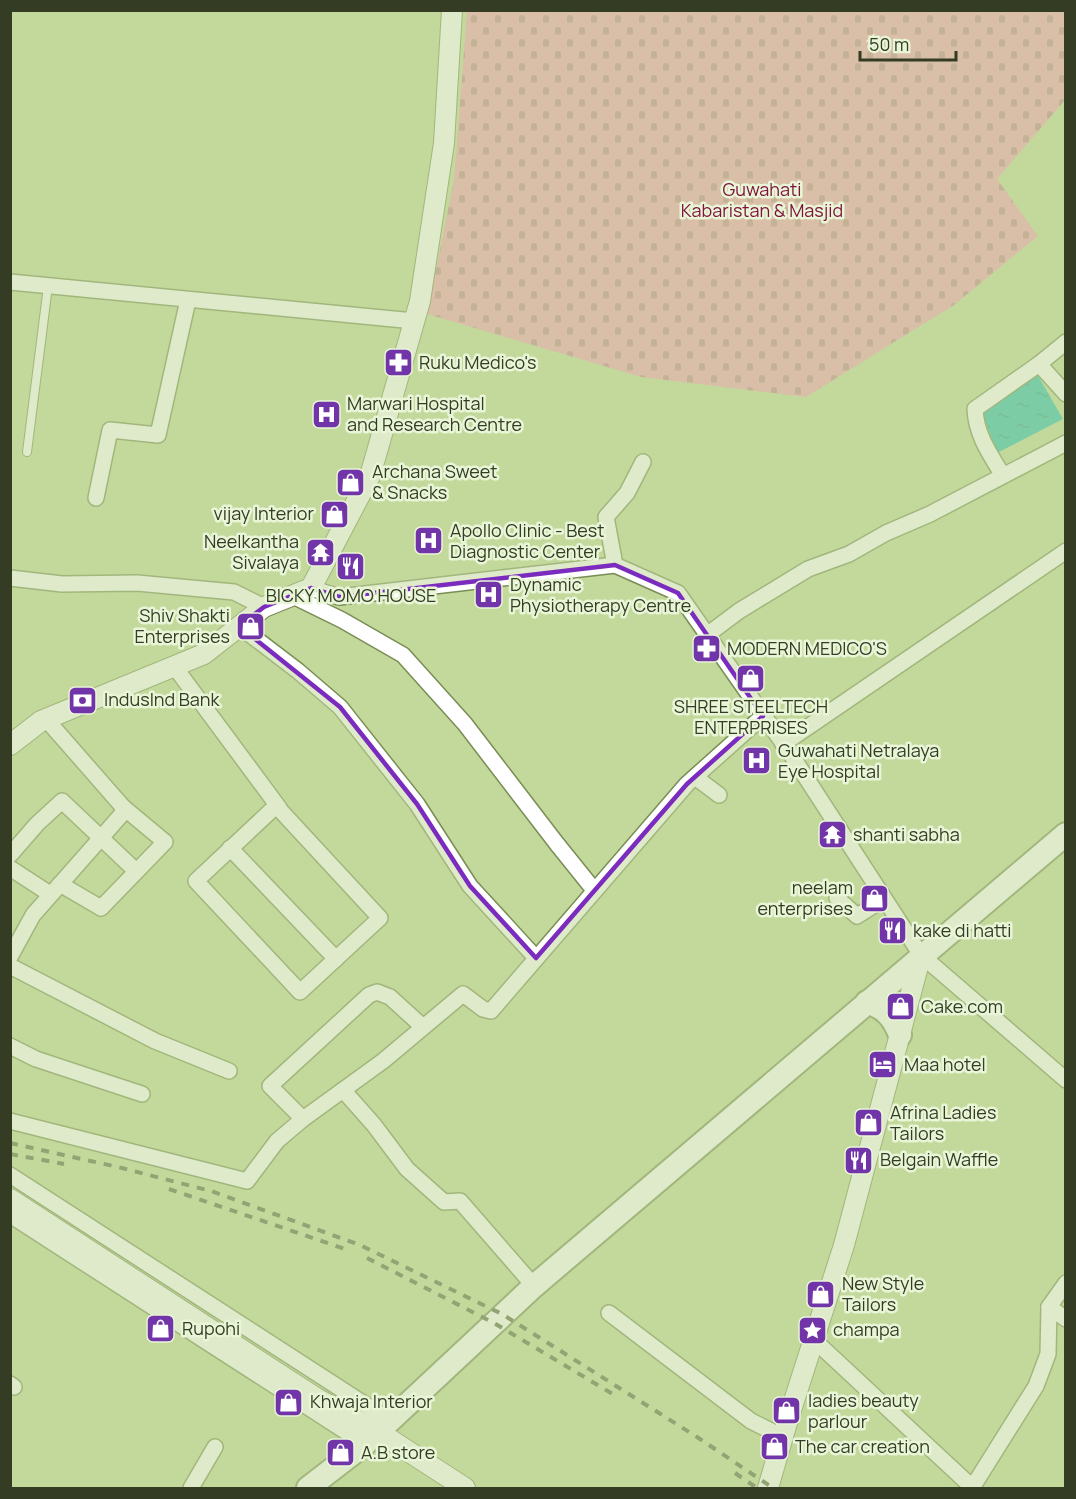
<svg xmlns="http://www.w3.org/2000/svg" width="1076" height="1499" viewBox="0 0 1076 1499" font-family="Manrope,sans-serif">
	<defs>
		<pattern id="cemetery-stones" width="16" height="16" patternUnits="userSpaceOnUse" patternTransform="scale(1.5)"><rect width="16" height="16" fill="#f49fb3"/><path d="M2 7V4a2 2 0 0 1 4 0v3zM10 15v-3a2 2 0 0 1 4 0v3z" fill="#c68391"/></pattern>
		<pattern id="water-ripples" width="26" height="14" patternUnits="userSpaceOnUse" patternTransform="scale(1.5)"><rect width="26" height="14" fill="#26beaf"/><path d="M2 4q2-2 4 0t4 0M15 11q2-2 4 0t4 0" fill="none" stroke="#229c8e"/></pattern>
	</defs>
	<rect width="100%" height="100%" fill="#c3d99c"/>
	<path fill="url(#cemetery-stones)" d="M467,11H1065V100L997,179L1038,236L954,305L806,397L641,377L427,314L454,180Z"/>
	<path fill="url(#water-ripples)" d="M1037,374L1063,419L997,453L979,405Z"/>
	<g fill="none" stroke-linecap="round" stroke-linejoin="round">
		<defs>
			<path id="service" d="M27,452L48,286"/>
			<g id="minor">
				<path d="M10,282L414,321"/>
				<path d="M1039,364L1066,342"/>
				<path d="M1002,474C989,453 976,434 975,409L1039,364L1066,394"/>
				<path d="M96,498L110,430L158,435L188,300"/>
				<path d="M615,565L606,517L627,493L643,462"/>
				<path d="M10,578L62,584L137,583L234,592L264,607"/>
				<path d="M311,588L339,597L615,565L678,593L792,756L921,955L1066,1080"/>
				<path d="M293,596L342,620L403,655L465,724L557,844L594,890"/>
				<path d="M239,626L298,671L340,707L417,804L470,886L536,958"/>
				<path d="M707,635L739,611L808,569L849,554L886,533L930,514L1066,443"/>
				<path d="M174,666L277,805L281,811L380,918L300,992L196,881L277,805"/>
				<path d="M783,744L1066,551"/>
				<path d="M695,777L719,795"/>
				<path d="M230,848L336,959"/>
				<path d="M10,855L37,824L62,801L136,871"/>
				<path d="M10,868L50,894"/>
				<path d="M60,884L101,908L165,842L123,807"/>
				<path d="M837,898L857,916L884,899"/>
				<path d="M10,957L33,915L122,814L123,807L46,719"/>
				<path d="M10,966L155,1041L229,1071"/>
				<path d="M10,1046L36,1059L142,1094"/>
				<path d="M343,1090L374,1125L407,1169L444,1202L460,1201L534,1286"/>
				<path d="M303,1119L270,1086L369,995L377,992L390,997L423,1027"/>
				<path d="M10,1121L247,1181L277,1141L303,1119L383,1061L463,994L483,1009L491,1011L687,784L763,716"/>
				<path d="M10,1175L389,1420"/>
				<path d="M10,1215L365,1444"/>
				<path d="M1049,1307L1066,1319"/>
				<path d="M609,1313L751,1421L783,1437"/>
				<path d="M814,1340L973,1488"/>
				<path d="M10,1384L14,1387"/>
				<path d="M191,1488L215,1447"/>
				<path d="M972,1488L1036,1386L1048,1354L1049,1307L1066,1283"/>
			</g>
			<g id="tertiary">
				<path d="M10,745L41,721L204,654L264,607L311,588L370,476L420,301L444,143L452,10"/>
				<path d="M10,1199L316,1398L377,1431L465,1488"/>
				<path d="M768,1488L786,1426L844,1245L921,955"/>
			</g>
			<g id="secondary">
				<path d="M867,1002C885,1008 893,1017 900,1035"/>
				<path d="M308,1488L365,1444L534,1286L1066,834"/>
			</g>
		</defs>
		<use href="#service" stroke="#798d54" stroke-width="10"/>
		<use href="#minor" stroke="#798d54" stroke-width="18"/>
		<use href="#tertiary" stroke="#798d54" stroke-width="22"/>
		<use href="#secondary" stroke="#798d54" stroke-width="26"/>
		<use href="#service" stroke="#fff" stroke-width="8"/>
		<use href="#minor" stroke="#fff" stroke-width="15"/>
		<use href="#tertiary" stroke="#fff" stroke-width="20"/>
		<use href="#secondary" stroke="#fff" stroke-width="22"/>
		<g stroke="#576442" stroke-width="4" stroke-dasharray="8 8" stroke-linecap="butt">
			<path d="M10,1143L122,1168L211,1191L360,1245L502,1314L697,1437L773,1488"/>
			<path d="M10,1154L64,1164"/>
			<path d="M169,1189L348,1250"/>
			<path d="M367,1258L494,1323L616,1396"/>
			<path d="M735,1473L757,1488"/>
		</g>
	</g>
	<path d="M0 0H1076V1499H0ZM615,565L678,593L763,716L687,784L536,958L470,886L417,804L340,707L239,626L264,607L311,588L339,597Z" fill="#c3d99c" fill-opacity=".55" fill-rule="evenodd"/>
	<path fill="none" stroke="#7b2cbf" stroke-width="4.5" stroke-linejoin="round" d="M615,565L678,593L763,716L687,784L536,958L470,886L417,804L340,707L239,626L264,607L311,588L339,597Z"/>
	<defs>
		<symbol id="pharmacy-square" viewBox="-11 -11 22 22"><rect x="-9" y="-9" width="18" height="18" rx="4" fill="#7234a9" stroke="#e9f5d7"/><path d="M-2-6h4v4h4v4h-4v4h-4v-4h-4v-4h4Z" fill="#fff"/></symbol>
		<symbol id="hospital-square" viewBox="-11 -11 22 22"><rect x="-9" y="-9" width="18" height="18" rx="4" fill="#7234a9" stroke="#e9f5d7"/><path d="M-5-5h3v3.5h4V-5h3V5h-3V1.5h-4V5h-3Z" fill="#fff"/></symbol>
		<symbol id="shop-square" viewBox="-11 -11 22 22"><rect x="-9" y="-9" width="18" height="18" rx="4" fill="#7234a9" stroke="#e9f5d7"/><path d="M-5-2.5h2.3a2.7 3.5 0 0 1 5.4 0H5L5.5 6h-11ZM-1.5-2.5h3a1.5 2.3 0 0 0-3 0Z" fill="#fff"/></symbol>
		<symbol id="temple-square" viewBox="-11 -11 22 22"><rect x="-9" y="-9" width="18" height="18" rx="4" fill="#7234a9" stroke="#e9f5d7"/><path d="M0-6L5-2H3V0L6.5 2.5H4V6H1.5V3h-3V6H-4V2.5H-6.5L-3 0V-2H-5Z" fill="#fff"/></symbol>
		<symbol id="restaurant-square" viewBox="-11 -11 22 22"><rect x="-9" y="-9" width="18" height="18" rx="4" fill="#7234a9" stroke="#e9f5d7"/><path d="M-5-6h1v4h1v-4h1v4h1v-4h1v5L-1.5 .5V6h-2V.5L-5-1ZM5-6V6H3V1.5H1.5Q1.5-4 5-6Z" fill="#fff"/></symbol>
		<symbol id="bank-square" viewBox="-11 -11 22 22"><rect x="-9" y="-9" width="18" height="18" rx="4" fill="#7234a9" stroke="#e9f5d7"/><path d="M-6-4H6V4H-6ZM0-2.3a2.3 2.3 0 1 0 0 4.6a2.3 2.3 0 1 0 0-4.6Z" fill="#fff"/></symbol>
		<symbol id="hotel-square" viewBox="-11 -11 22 22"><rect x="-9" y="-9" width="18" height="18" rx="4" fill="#7234a9" stroke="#e9f5d7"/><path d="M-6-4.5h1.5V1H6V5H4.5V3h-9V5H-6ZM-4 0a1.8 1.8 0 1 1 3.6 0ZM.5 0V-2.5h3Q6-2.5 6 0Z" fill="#fff"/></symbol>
		<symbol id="sight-square" viewBox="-11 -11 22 22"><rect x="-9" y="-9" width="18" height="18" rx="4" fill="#7234a9" stroke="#e9f5d7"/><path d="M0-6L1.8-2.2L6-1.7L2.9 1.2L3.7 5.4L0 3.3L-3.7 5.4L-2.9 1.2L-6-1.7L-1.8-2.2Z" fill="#fff"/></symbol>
	</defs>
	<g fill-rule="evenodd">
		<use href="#pharmacy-square" x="382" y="346" width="33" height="33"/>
		<use href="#hospital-square" x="310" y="398" width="33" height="33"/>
		<use href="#shop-square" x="334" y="466" width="33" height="33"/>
		<use href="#shop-square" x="318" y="498" width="33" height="33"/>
		<use href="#hospital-square" x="412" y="524" width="33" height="33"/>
		<use href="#temple-square" x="304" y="536" width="33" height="33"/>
		<use href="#restaurant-square" x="334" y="550" width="33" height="33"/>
		<use href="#hospital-square" x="472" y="578" width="33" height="33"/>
		<use href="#shop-square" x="234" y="610" width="33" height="33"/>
		<use href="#pharmacy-square" x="690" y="632" width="33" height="33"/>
		<use href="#shop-square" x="734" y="662" width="33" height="33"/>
		<use href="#bank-square" x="66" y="684" width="33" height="33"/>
		<use href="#hospital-square" x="740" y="744" width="33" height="33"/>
		<use href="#temple-square" x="816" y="818" width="33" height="33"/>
		<use href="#shop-square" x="858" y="882" width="33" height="33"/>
		<use href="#restaurant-square" x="876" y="914" width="33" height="33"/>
		<use href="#shop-square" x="884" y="990" width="33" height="33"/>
		<use href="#hotel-square" x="866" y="1048" width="33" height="33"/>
		<use href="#shop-square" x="852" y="1106" width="33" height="33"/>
		<use href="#restaurant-square" x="842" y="1144" width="33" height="33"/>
		<use href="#shop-square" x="804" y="1278" width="33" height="33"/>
		<use href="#shop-square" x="144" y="1312" width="33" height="33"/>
		<use href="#sight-square" x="796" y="1314" width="33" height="33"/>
		<use href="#shop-square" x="272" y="1386" width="33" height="33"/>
		<use href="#shop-square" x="770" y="1394" width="33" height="33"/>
		<use href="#shop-square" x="758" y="1430" width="33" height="33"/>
		<use href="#shop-square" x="324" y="1436" width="33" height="33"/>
	</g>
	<g text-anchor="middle" stroke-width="5" stroke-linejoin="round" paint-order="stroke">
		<g font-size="18" fill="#7f113c" stroke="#e9f5d7">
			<text x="762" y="196">Guwahati<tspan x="762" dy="21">Kabaristan &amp; Masjid</tspan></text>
		</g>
		<g font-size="18" fill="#343d24" stroke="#e9f5d7" text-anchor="start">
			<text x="419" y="369">Ruku Medico's</text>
			<text x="347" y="410">Marwari Hospital<tspan x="347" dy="21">and Research Centre</tspan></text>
			<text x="372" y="478">Archana Sweet<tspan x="372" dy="21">&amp; Snacks</tspan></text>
			<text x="314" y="520" text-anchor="end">vijay Interior</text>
			<text x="450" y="537">Apollo Clinic - Best<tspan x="450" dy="21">Diagnostic Center</tspan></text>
			<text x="299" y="548" text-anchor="end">Neelkantha<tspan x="299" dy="21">Sivalaya</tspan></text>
			<text x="510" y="591">Dynamic<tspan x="510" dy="21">Physiotherapy Centre</tspan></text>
			<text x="351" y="602" text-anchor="middle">BICKY MOMO HOUSE</text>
			<text x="230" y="622" text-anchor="end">Shiv Shakti<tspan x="230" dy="21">Enterprises</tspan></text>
			<text x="727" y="655">MODERN MEDICO'S</text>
			<text x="104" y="706">IndusInd Bank</text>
			<text x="751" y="713" text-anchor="middle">SHREE STEELTECH<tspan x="751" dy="21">ENTERPRISES</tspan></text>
			<text x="778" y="757">Guwahati Netralaya<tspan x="778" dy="21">Eye Hospital</tspan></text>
			<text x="853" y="841">shanti sabha</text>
			<text x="853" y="894" text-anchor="end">neelam<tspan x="853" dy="21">enterprises</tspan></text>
			<text x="913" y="937">kake di hatti</text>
			<text x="921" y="1013">Cake.com</text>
			<text x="904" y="1071">Maa hotel</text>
			<text x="890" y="1119">Afrina Ladies<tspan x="890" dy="21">Tailors</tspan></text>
			<text x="880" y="1166">Belgain Waffle</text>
			<text x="842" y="1290">New Style<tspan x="842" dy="21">Tailors</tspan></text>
			<text x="182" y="1335">Rupohi</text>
			<text x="833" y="1336">champa</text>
			<text x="808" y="1407">ladies beauty<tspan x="808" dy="21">parlour</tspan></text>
			<text x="310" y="1408">Khwaja Interior</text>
			<text x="795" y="1453">The car creation</text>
			<text x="361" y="1459">A.B store</text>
		</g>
	</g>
	<rect width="1076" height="1499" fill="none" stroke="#343d24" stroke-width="24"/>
	<path d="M860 51v9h96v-9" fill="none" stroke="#343d24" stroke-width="3"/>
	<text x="869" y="51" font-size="18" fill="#343d24" stroke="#e9f5d7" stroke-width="4.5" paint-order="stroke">50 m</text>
</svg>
